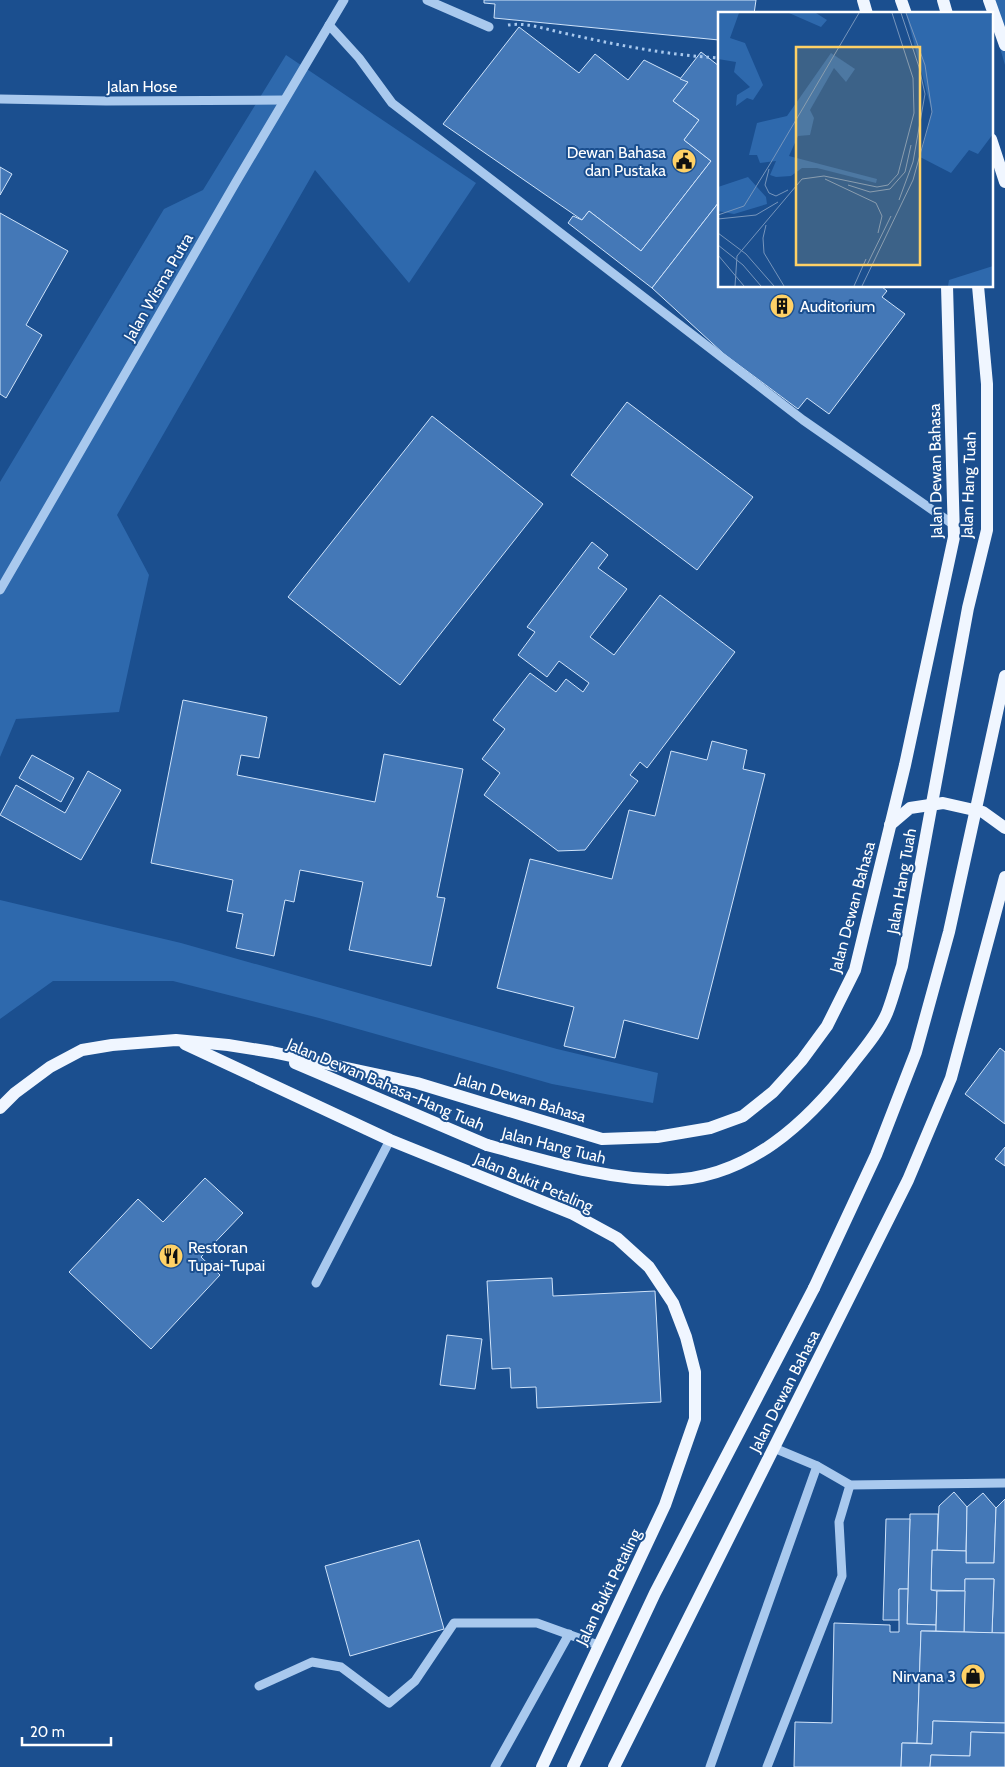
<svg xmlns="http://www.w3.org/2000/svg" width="1005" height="1767" viewBox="0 0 1005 1767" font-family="Cabin,sans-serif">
	<rect width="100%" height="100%" fill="#1b4f8f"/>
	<g fill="#2e69ad">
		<path d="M986,0H1005V65Z"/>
		<path d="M286,55L476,183L409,283L315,170L117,515L149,575L119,712L16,719L0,757V482L164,209L203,190Z"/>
		<path d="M0,900L181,943L557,1049L658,1073L653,1103L552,1084L319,1018L173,981H53L0,1019Z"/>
	</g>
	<g fill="#4478b7" stroke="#cfe3fa">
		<path d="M484,0H756L754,14H719V40L494,18L495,4L484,3Z"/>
		<path d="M519,27L579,73L595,54L628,80L644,60L688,82L673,101L699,120L684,140L711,161L641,251L589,211L582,220L443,124Z"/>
		<path d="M701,52L719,66V202L652,288L568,223L573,216L582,220L589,211L641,251L711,161L684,140L699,120L673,101L688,82L680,79Z"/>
		<path d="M0,167L12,174L0,195Z"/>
		<path d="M719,202V286H881L887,291L882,297L905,314L829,414L807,398L798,409L724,354L652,288Z"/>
		<path d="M0,213L68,251L26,325L42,335L6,398L0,394Z"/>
		<path d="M627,402L753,497L697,570L571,475Z"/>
		<path d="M432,416L543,504L400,685L288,597Z"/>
		<path d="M592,542L608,555L598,568L627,589L590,637L614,655L660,595L735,652L647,768L640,762L630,775L638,781L585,850L558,851L484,795L500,773L482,759L505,729L493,720L530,673L556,692L566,679L583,692L589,683L559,661L547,677L518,655L535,632L527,627Z"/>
		<path d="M183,700L267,717L259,758L241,755L237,775L375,802L384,754L463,769L437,897L445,898L431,966L349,950L363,882L300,870L294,902L285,900L274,956L236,948L243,914L227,911L233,880L151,863Z"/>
		<path d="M712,741L747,750L743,769L765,774L698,1039L624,1020L615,1058L564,1046L574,1007L497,988L530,859L612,879L629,810L655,816L671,751L707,760Z"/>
		<path d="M32,755L74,778L61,802L19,778Z"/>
		<path d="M88,771L121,790L81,860L0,815L16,785L65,813Z"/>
		<path d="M1000,1048L1005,1052V1124L965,1094Z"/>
		<path d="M1005,1147V1166L995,1159Z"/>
		<path d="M205,1178L243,1213L201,1257L220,1275L151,1349L69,1272L138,1199L163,1222Z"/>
		<path d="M552,1278L553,1296L655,1291L661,1402L537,1408L536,1387L511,1388L510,1368L492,1369L487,1281Z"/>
		<path d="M447,1335L482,1339L475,1389L440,1385Z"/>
		<path d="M954,1492L967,1507L966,1551L937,1550L939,1506Z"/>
		<path d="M983,1493L996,1508L994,1563H966L967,1507Z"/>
		<path d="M1005,1499V1633H992L994,1579H965V1591L931,1590L932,1550L966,1551V1563H994L996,1508Z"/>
		<path d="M910,1514H938L937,1550H932L931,1590L937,1591L936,1625L907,1624Z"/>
		<path d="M886,1519H910L908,1589H899V1620H883Z"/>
		<path d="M419,1540L444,1629L350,1656L325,1566Z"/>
		<path d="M965,1579H994L992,1633L964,1632Z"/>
		<path d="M899,1589H908L907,1624L936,1625V1631H921L917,1743H902L901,1767H794L795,1722L832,1723L834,1623L890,1625V1632H899Z"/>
		<path d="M937,1591H965L964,1632L936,1631Z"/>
		<path d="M921,1631L1005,1633V1723L933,1721L932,1744L917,1743Z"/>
		<path d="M933,1721L1005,1723V1733L971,1732L970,1756L931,1755L930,1767H901L902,1743L932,1744Z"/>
		<path d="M971,1732L1005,1733V1767H930L931,1755L970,1756Z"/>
	</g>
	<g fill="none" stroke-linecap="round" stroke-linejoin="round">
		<path stroke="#a9c9ee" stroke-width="3" stroke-dasharray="2.5 4" stroke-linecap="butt" d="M508,25C529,22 547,30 568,34C617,45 668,55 719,58"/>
		<g stroke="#a9c9ee" stroke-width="9">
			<path d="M427,0L489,27"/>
			<path d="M329,25L359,58L392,103L803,420L954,525"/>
			<path d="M0,99L106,101L284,100"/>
			<path d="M0,590L236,182L344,0"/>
			<path d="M316,1283L390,1140"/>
			<path d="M774,1448L817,1466L850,1485L1005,1483"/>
			<path d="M259,1686L312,1662L341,1667L389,1703L415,1681L454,1623H537L598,1645"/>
			<path d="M495,1767L569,1634"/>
			<path d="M710,1767L817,1466"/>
			<path d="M767,1767L842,1576L839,1522L850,1485"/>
		</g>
		<g stroke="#f0f6ff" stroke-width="12">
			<path d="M863,0L867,14"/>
			<path d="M901,0L906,14"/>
			<path d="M943,0L947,14"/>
			<path d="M989,0L1005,45"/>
			<path d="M991,139L1005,182"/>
			<path d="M890,825L910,808L943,803L983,812L1005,828"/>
			<path d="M185,1044L390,1140L573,1214L617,1238L649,1267L673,1303L686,1337L695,1372V1419L665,1505L542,1767"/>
			<path d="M295,1063L487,1145"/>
			<path d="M0,1108L15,1093L50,1067L82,1050L112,1045L176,1040L228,1045L272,1052L417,1083L602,1139L657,1137L710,1128L743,1116L773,1092L802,1060L827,1026L855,970L905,765L954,537L947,286"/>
			<path d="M573,1767L655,1593L814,1288"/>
			<path d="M614,1767L908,1180L951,1078L1005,877"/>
		</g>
		<g stroke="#f0f6ff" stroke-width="12">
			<path d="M487,1145C547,1161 606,1180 668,1180C748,1179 808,1122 853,1063C865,1048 880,1030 887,1013C893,998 897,981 902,966L968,608L987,530V384L978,286"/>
			<path d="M814,1288L876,1155L916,1052L949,932L1005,676"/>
		</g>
	</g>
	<defs>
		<symbol id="civic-disc" viewBox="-11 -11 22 22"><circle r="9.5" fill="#ffd166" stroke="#1b4f8f"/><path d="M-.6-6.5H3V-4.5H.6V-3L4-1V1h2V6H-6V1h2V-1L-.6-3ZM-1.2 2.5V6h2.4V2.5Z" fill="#111"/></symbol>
		<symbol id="building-disc" viewBox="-11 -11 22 22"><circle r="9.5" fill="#ffd166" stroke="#1b4f8f"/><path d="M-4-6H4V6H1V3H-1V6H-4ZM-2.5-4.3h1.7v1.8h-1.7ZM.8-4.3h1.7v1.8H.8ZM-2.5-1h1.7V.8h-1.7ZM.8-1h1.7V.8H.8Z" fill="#111"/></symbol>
		<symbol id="restaurant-disc" viewBox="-11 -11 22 22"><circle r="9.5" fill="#ffd166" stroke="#1b4f8f"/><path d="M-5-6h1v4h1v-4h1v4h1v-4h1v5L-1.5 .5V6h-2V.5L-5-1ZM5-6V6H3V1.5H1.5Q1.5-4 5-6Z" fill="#111"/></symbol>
		<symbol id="shop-disc" viewBox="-11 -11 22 22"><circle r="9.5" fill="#ffd166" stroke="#1b4f8f"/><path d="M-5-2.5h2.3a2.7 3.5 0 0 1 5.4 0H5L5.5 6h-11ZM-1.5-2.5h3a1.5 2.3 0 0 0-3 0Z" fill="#111"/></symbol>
	</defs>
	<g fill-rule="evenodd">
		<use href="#civic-disc" x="670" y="147" width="28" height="28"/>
		<use href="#building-disc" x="768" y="292" width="28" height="28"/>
		<use href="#restaurant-disc" x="157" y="1242" width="28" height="28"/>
		<use href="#shop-disc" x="959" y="1662" width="28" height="28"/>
	</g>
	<g text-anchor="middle" stroke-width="4" stroke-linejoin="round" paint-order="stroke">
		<g font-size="16" fill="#fff" stroke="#1b4f8f">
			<text x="142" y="92">Jalan Hose</text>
			<text transform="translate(158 287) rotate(-60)" y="6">Jalan Wisma Putra</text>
			<text transform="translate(935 471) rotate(-91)" y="6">Jalan Dewan Bahasa</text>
			<text transform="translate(968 485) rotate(-88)" y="6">Jalan Hang Tuah</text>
			<text transform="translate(901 881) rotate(-80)" y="6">Jalan Hang Tuah</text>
			<text transform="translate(852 907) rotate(-75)" y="6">Jalan Dewan Bahasa</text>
			<text transform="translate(386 1084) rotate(23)" y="6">Jalan Dewan Bahasa-Hang Tuah</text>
			<text transform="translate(521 1097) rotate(17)" y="6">Jalan Dewan Bahasa</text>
			<text transform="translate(554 1145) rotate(14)" y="6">Jalan Hang Tuah</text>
			<text transform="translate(534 1182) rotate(23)" y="6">Jalan Bukit Petaling</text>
			<text transform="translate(784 1391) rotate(-63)" y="6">Jalan Dewan Bahasa</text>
			<text transform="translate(608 1587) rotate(-64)" y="6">Jalan Bukit Petaling</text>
		</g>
		<g font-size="16" fill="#fff" stroke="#1b4f8f" text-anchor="end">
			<text x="666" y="158">Dewan Bahasa<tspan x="666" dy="18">dan Pustaka</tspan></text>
			<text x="800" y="312" text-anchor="start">Auditorium</text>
			<text x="188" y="1253" text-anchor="start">Restoran<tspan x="188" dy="18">Tupai-Tupai</tspan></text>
			<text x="956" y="1682">Nirvana 3</text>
		</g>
	</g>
	<g transform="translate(718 12)">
		<rect width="275" height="275" fill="#1b4f8f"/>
		<path d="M0,1H21L12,26L27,31L45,73L35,88L29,86L18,94L19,83L32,75L16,60L18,50L0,47ZM71,1H98L109,8L103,15ZM188,1H272L275,4V122L260,142L251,138L233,161L202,145L214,100ZM113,41L137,57L128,70L116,56L92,98L96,106L92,123L80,124L71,144L159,167L158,171L99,156H84L73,164L58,165L52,163L58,149L42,151L39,143H31L39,111L69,104ZM30,165L48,185L49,192L16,202L0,199V175ZM275,254V274H230L231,268Z" fill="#2e69ad"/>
		<path fill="none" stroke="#7695bc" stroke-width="1" d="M52,152L141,1M51,157L47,173L51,181L58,184L70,178M107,167L158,191L164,204L160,221M130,173L152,180L172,177L187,160L193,133M181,188L195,150L207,82L201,55L183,1M0,203L26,194L52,152M0,207L38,203L60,190M48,213L45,226L46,241L66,274M0,221L28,242L56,274M0,233L25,253L43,274M0,243L26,274M149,253L173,204M17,274L19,244L84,167L106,164L159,175L170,173L180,162L196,101L195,66L174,1M136,274L148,247M144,274L195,168L214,100L207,53L188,1"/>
		<path fill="#ffd166" fill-opacity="0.15" stroke="#ffd166" stroke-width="2.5" d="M78,35H202V253H78Z"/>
		<rect width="275" height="275" fill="none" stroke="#fff" stroke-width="2.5"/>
	</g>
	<path d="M22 1737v8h89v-8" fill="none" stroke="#ffffff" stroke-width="2.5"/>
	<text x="30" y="1737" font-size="15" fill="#ffffff" stroke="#1b4f8f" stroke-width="4" paint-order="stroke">20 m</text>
</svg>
